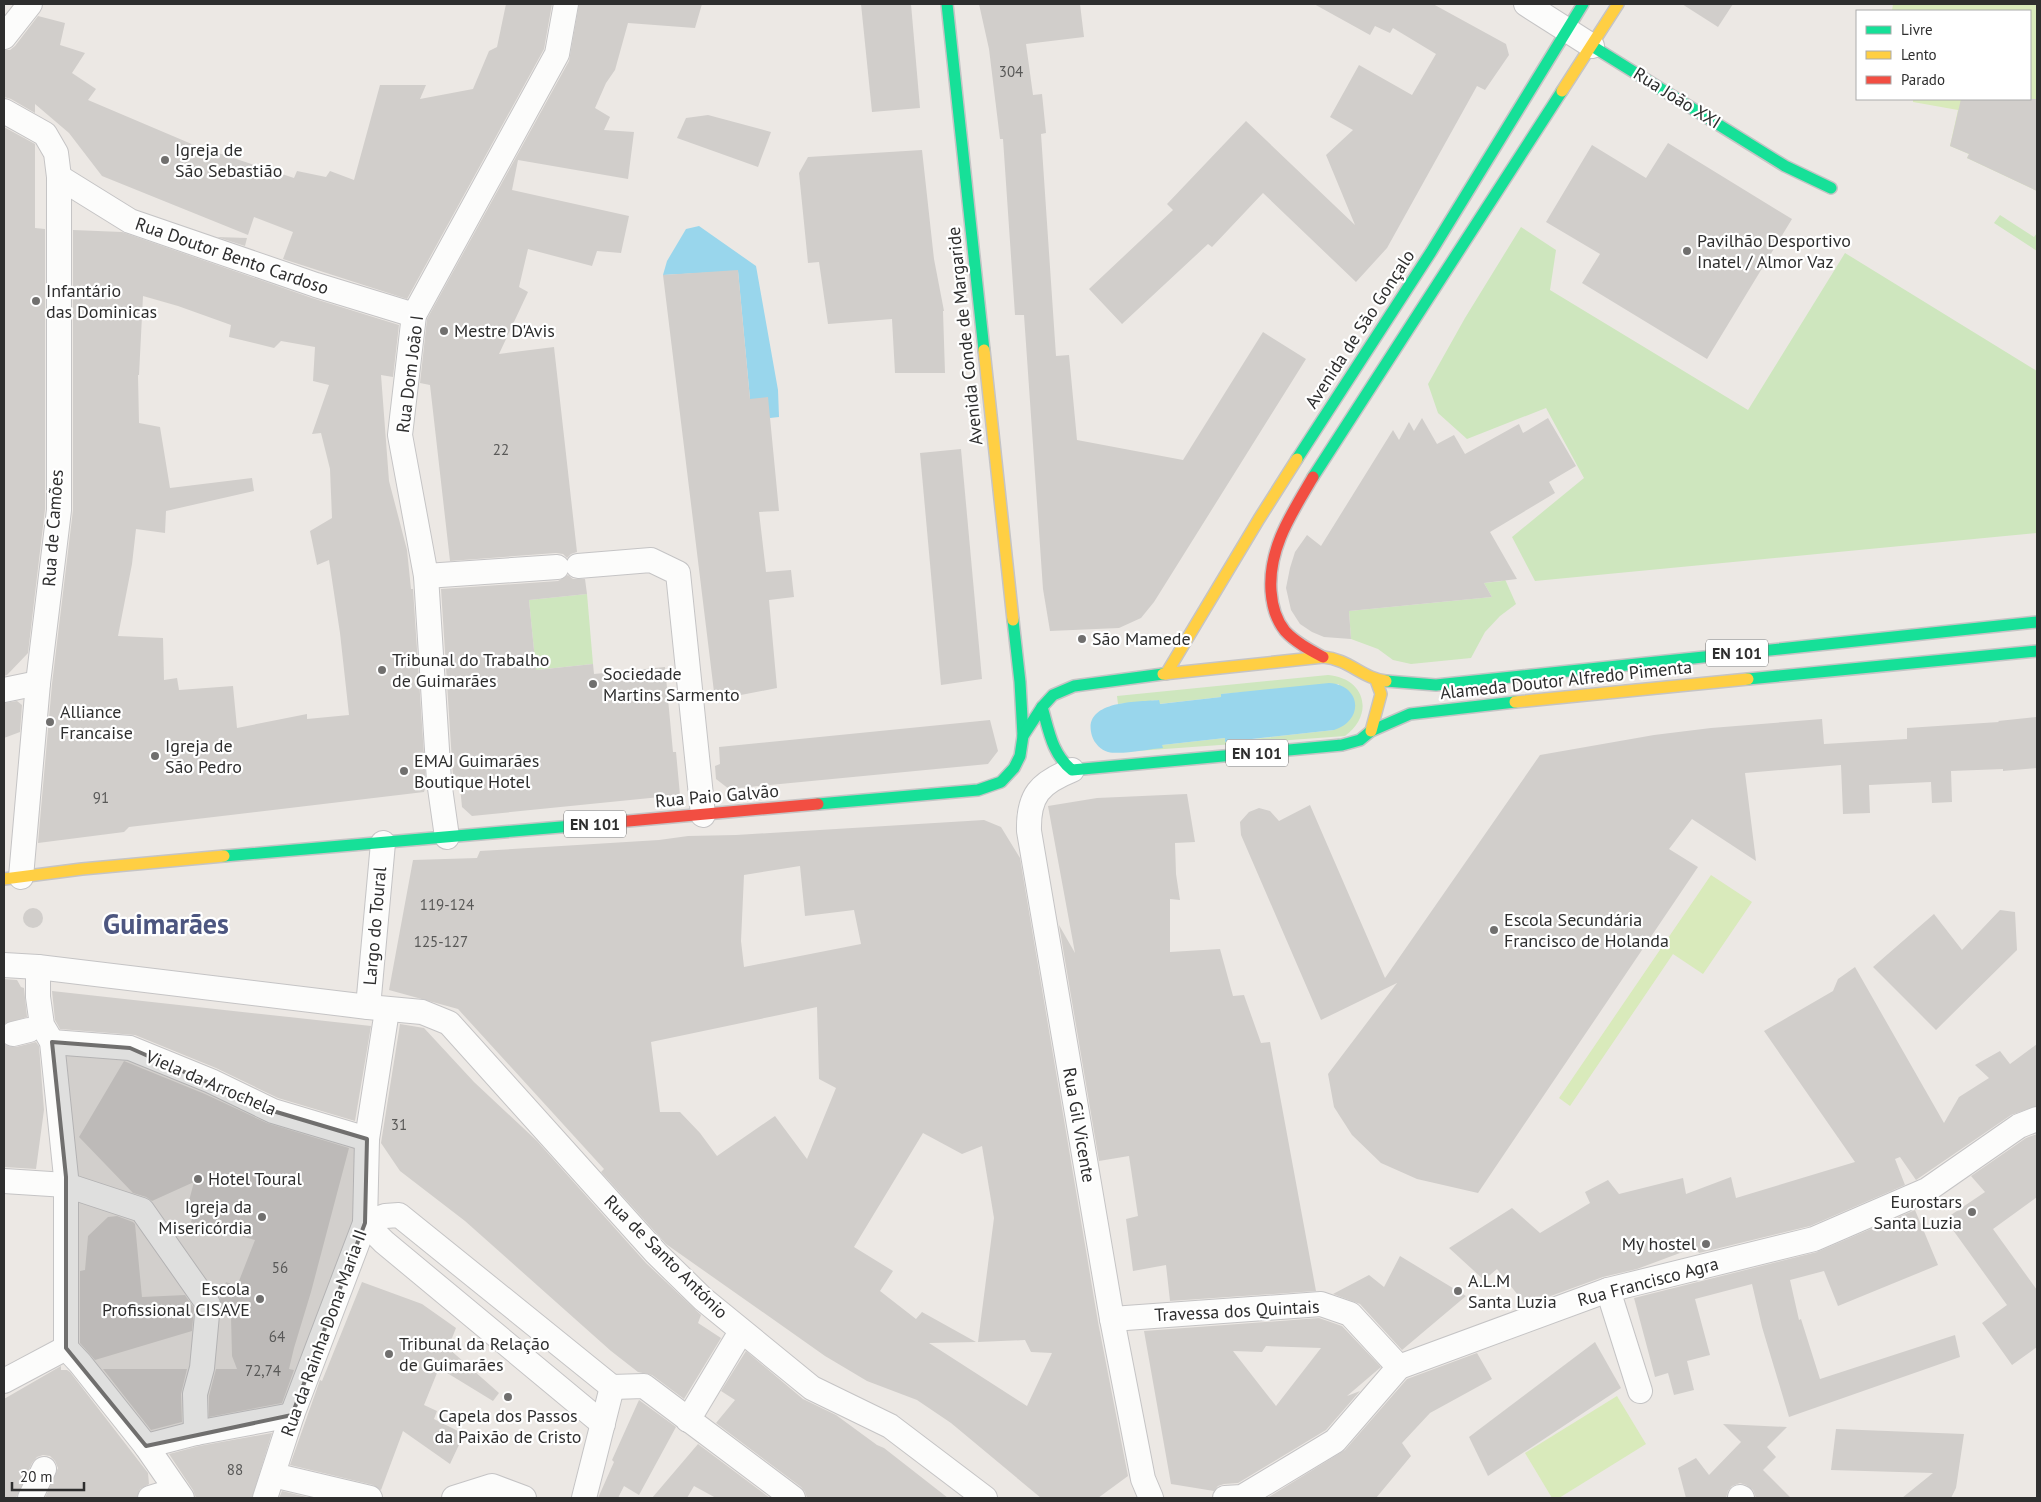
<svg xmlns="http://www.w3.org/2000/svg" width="2041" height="1502" viewBox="0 0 2041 1502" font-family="'PT Sans',sans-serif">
	<rect width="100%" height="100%" fill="#ece8e4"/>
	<g fill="#cee6be">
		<path d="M2000,215L2034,237L2037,233V251L1994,223Z"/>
		<path d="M1521,227L1556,250L1550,290L1748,410L1845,253L2037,371V533L1535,581L1512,537L1584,478L1546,408L1467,439L1438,413L1428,384L1465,318Z"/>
		<path d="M1504,577L1516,604L1500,616L1485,632L1471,658L1411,664L1393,660L1378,649L1351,639L1349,611L1492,597L1484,583L1502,581Z"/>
		<path d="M587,594L593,664L536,670L529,600Z"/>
		<path d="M1328,675C1365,678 1375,714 1345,736L1123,752L1162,747V745L1225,738L1226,742L1334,730L1339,684L1221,694V697L1159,704V700L1118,704L1117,696Z"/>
	</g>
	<g fill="#d9eabb">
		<path d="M1893,4H2037V191L1967,158L1969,154L1950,146L1958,110L1913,102V99H2030V11H1892Z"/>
		<path d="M1711,875L1752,902L1703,974L1673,954L1570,1106L1559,1098Z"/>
		<path d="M1617,1396L1646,1444L1559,1498H1552L1525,1453Z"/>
	</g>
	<g fill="#99d6ec">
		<path d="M699,226L756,266L778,390L779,417L770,418L750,399L738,271L663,275L667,261L686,229Z"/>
		<path d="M1329,683C1362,685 1364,721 1334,730L1225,742V738L1162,745L1163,748C1148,749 1122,755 1108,752C1101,750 1094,743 1092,736C1081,700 1137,702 1159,700L1160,704L1221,697V694Z"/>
	</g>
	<g fill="#d1cecb" fill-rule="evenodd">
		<path d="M506,4H552L544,49L407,299L283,259L293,232L254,217L248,235L102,176L69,133L35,104V113L11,99L4,97V50H10L15,46L38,16L65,23L60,45L85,53L72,73L96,89L88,100L194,145L294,178L297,171L326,177L330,171L354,180L380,85H426L420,99L473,89L489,51L497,47Z"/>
		<path d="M579,4H702L695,28L628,23L615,70L606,83L595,108L610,117L604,130L634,132L628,179L518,160L512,190L629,216L621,253L597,251L592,266L528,249L519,287L528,292L499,354L554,347L577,552L571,554L567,558L563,554L556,553L450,561L430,385L420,383L427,319L569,61Z"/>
		<path d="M861,4H911L920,108L872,112Z"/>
		<path d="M979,4H1080L1084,37L1026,44L1033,95L1042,94L1046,133L1041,134L1056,356L1069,355L1077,440L1183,460L1263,332L1306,359L1154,602L1141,618L1119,628L1050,631L1043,589L1024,315H1015L1003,139H1000L989,49Z"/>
		<path d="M1314,4H1433L1506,44L1509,55L1485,90L1477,86L1387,248L1356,282L1263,193L1212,247L1208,244L1122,324L1089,289L1173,210L1167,204L1246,121L1355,225L1326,155L1353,130L1330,117L1359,65L1412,95L1436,54L1393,28L1390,33L1375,26L1370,35Z"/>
		<path d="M1682,4H1733L1718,27Z"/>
		<path d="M1961,99H2037V191L1967,158L1969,154L1950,146Z"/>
		<path d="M708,115L771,132L758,167L677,138L686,118Z"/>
		<path d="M4,127L35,144V228L45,229V509L28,653L7,675L4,676Z"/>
		<path d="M1668,143L1792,219L1707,359L1582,283L1600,254L1546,222L1592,145L1646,178Z"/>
		<path d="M922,150L934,259L944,311H943L945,373H895L892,319L828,324L819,262L808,263L799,173L808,157Z"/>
		<path d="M73,230L122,232L312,298L399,325L393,377L381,375L389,481L407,550L411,589H413L426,785L424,792L129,827L124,832L38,843L52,684L73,510ZM143,296L178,306L231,325L229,337L274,348L281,341L315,347L313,381L329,385L312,434L321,433L330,469L332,518L310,531L317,565L329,560L340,633L349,715L307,719V714L237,728L233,686L179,690L177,678L164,680L163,638L118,636L132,564L136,529L165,533L166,511L254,491L252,478L170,488L160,427L139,423L138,375H139Z"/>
		<path d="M217,237L247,238L245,246Z"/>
		<path d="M738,270L750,399L768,397L779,511L759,512L766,572L791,570L794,597L769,600L777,688L715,700L663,275Z"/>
		<path d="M1422,418L1437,444L1454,435L1465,454L1519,424L1523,433L1548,418L1576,466L1549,482L1555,493L1490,532L1517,579L1484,583L1492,597L1349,611L1351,639L1324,637L1312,632L1300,624L1291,610L1286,588L1290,568L1295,552L1307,535L1321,546L1393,430L1399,440L1409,422L1414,431Z"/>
		<path d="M961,449L982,679L941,685L920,453Z"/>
		<path d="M568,575L573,579H585L587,594L529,600L536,670L593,664L594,674L665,667L673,752H676L680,795L472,816L462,807L459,776L453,777L441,589L558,581Z"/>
		<path d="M17,701L22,705L20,732L4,738V703Z"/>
		<path d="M2036,717L2037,768L2003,771V769L1951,771L1952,802L1932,803L1931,782L1869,785L1870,813L1843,814L1841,765L1745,773L1756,861L1692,819L1669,849L1698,867L1478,1193L1417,1179L1381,1163L1352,1135L1334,1107L1328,1074L1397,983L1321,1020L1241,835L1240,822L1249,812L1259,808L1270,811L1279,821L1310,805L1385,978L1540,755L1654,735L1711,728L1822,719L1824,744L1907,739V728L1999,722L1998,721Z"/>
		<path d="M990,720L998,751L988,764L729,789L716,779L715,766L720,764L719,747Z"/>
		<path d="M1187,794L1195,842L1175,843L1176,874L1180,900L1170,899V952L1220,949L1233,996L1244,995L1261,1043L1270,1042L1316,1291L1170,1301L1166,1265L1133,1271L1126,1219L1138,1216L1129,1156L1099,1161L1059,925L1075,953L1048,806L1097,798Z"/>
		<path d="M984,820L1001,827L1020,858L1098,1322L1128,1476L1098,1498H1041L951,1423L917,1400L867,1381L825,1356L666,1244L601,1172L604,1169L458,1009L389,990L413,860L477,858L480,851L659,840L688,836L736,835ZM800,866L805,916L854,910L861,944L744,967L741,941L744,875ZM817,1007L819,1079L836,1088L807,1159L775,1116L717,1156L700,1133L680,1112H660L651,1042ZM923,1133L962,1154L982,1146L994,1218L978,1342L1025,1340L1031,1352L1052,1353L1027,1406L929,1343L976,1342L922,1312L916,1319L880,1291L893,1271L854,1247Z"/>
		<circle cx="33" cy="918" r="10"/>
		<path d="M2000,910L2015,912L2017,950L1936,1030L1873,967L1934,914L1962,950Z"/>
		<path d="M1855,967L1944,1123L1959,1097L1989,1078L1975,1065L2000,1051L2010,1064L2037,1044V1106L2011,1115L1916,1180L1900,1157L1895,1159L1905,1185L1810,1226L1699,1253L1696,1247L1637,1269L1603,1277L1526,1305L1497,1269L1484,1280L1449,1248L1512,1208L1540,1233L1590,1203L1585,1192L1608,1180L1619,1194L1683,1178L1686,1194L1731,1177L1736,1198L1855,1162L1764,1031L1833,991L1838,979Z"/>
		<path d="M4,979L17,980L21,987L24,988L27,1017L4,1024Z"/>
		<path d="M52,991L371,1026L355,1121L278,1098L216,1068L135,1035L60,1029L55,1020Z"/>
		<path d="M400,1024L424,1028L474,1082L537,1141L646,1263L701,1315L698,1323L721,1338L684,1399L652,1375L638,1372L611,1351L465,1221L400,1171L381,1143Z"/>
		<path d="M36,1042L39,1046L44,1110L36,1169L4,1167V1044L10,1047H16Z"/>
		<path d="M124,1061L205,1094L267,1123L349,1148L311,1292L294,1348L289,1369L294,1370L282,1403L209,1417V1396L216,1369H237L232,1356L231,1317L221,1313L220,1297L212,1285L224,1289L226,1282L237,1286L255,1240L191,1222L194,1213L186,1212L194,1182L152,1201L146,1197L133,1193L79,1137Z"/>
		<path d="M2037,1134V1197L1993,1229L2037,1290V1347L2012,1365L1982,1323L2007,1305L1945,1219L1985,1192L1971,1176L2026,1138Z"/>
		<path d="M1915,1210L1938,1265L1838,1306L1824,1271L1790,1280L1799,1320L1801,1319L1820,1379L1955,1335L1960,1357L1789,1417L1762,1327L1752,1284L1695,1299L1710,1355L1687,1361L1694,1390L1674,1395L1668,1373L1655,1377L1634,1298L1817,1252Z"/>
		<path d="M117,1216L133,1222L135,1224L142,1297L185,1295L194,1308L192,1331L95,1360L80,1343V1271L85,1270L88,1236L108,1217Z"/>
		<path d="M1400,1256L1466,1296L1402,1350L1360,1304L1333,1294L1369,1275L1384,1287Z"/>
		<path d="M362,1282L422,1304L456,1328L448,1348L499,1393L493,1401L439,1368L424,1405L437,1411L434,1419L464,1434L450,1464L403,1431L381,1490L373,1485L290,1465L320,1380L322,1381Z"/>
		<path d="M1319,1318L1342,1326L1381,1367L1347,1396L1360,1391L1326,1430L1238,1483L1224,1484L1218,1486L1214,1491L1171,1484L1144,1331ZM1266,1346L1321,1348L1276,1406L1233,1351L1262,1352Z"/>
		<path d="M1595,1342L1621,1388L1488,1476L1469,1437Z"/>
		<path d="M746,1351L803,1399L836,1415L877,1445L884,1448L948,1498H807L805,1492L801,1487L716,1423L735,1400L721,1391Z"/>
		<path d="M1477,1353L1492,1379L1430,1413L1402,1443L1411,1456L1376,1498H1267L1345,1450L1407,1379Z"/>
		<path d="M61,1366V1370H67L70,1372L148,1473L149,1484L140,1489L137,1498H45L58,1468L55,1461L50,1456L43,1455L37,1457L32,1463L16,1498H4V1399Z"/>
		<path d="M103,1369H187L181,1394L182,1422L151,1430Z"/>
		<path d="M639,1400L676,1427L639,1495L624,1486L618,1498H598L614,1462L612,1460Z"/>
		<path d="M1723,1424L1787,1427L1767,1447L1776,1457L1763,1470L1791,1498H1756L1753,1490L1746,1485L1740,1483L1732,1486L1728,1491L1726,1498H1686L1678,1468L1696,1458L1709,1475L1741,1442Z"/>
		<path d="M1836,1429L1964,1434L1956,1488L1951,1498H1902L1933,1473L1831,1470Z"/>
		<path d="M272,1433L252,1498H196L193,1490L169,1454L199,1446Z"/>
		<path d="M698,1444L770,1498H716L694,1486L687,1498H652Z"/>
		<path d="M282,1491L311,1498H279Z"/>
	</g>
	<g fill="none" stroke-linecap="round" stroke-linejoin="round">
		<defs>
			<g id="street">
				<path d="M1526,4L1592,46"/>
				<path d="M4,37L30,4"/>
				<path d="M4,111L45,134L56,153L59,177V510L38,683L21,877"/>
				<path d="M59,177L130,221L316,285L414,315"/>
				<path d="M578,566L651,560L678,573L703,815"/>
				<path d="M426,576L557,567"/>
				<path d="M4,690L38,683"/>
				<path d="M1072,770C1040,783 1028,795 1029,831L1112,1319L1143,1479L1151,1498"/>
				<path d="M447,837L439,781L426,576L400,435L414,315L557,54L566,4"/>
				<path d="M4,965L38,967L368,1007L422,1012L449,1023L656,1253L703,1299L812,1388L890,1426L985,1498"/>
				<path d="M368,1007L383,843"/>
				<path d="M13,1034L29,1030"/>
				<path d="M52,1042L130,1048L211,1081L273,1111L367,1139"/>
				<path d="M4,1181L66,1185L142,1210L208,1304L202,1368L195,1394L196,1433"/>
				<path d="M365,1223L384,1242L603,1424"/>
				<path d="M365,1223L385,1216L399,1215L612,1387"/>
				<path d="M1608,1290L1640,1391"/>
				<path d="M1112,1319L1321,1304L1350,1314L1399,1367"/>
				<path d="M66,1348L80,1363L146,1446L182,1498"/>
				<path d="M4,1381L66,1348V1177L52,1042L42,1025L38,997V967"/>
				<path d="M612,1387L644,1386L793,1498"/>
				<path d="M688,1420L736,1340"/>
				<path d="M146,1446L196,1433L292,1415"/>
				<path d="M273,1475L370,1498"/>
				<path d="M1740,1497L1742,1498"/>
				<path d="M30,1498L44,1469"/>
				<path d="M150,1498L176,1490"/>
				<path d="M265,1498L292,1415L365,1223L367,1139L386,1017"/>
				<path d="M454,1498L492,1486L524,1498"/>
				<path d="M584,1498L612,1387"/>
				<path d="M1225,1498L1242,1497L1335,1441L1399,1367L1608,1290L1814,1239L1927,1190L2019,1126L2037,1119"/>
			</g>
			<g id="fast">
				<path d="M947,4L984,350"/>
				<path d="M1592,46L1785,166L1831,188"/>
				<path d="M1297,459L1431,252L1583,4"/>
				<path d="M1313,477L1562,91"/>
				<path d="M1013,620L1020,682L1023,736"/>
				<path d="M1748,679L2037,651"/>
				<path d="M1386,681L1436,685L2037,622"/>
				<path d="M1042,707C1049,731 1052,754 1072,770L1342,745L1360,740L1371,731L1410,714L1515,702"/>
				<path d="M818,804L978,790L1001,782L1014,768L1020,756L1023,736L1042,707L1053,695L1074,686L1163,674"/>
				<path d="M224,856L584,825"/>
			</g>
			<g id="slow">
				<path d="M1562,91L1618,4"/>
				<path d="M984,350L1013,620"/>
				<path d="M1163,674L1323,657C1349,659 1363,679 1386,681"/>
				<path d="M1166,674L1259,519L1297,459"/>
				<path d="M1515,702L1748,679"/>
				<path d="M1371,731L1381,694L1376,680"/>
				<path d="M4,879L82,869L224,856"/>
			</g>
			<g id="jam">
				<path d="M1313,477C1292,513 1268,548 1271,591C1272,605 1276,620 1285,631C1295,642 1310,650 1323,657"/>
				<path d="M584,825L818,804"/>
			</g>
		</defs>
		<use href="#street" stroke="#c5c4c5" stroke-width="26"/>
		<use href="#fast" stroke="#c5c4c5" stroke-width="14"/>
		<use href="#slow" stroke="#c5c4c5" stroke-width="14"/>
		<use href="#jam" stroke="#c5c4c5" stroke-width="14"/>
		<use href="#street" stroke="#fcfcfb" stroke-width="24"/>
		<use href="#fast" stroke="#16e098" stroke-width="11"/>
		<use href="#slow" stroke="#ffcf43" stroke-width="11"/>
		<use href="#jam" stroke="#f24e42" stroke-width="11"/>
	</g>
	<path fill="#706f6e" fill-opacity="0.2" stroke="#706f6e" stroke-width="4" stroke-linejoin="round" d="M52,1042L130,1048L273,1111L367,1139L365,1223L292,1415L146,1446L66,1348V1177Z"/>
	<g fill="#706f6e" stroke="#fff" stroke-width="2">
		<circle cx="165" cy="160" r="5"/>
		<circle cx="1687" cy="251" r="5"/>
		<circle cx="36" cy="301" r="5"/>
		<circle cx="444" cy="331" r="5"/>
		<circle cx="1082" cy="639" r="5"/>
		<circle cx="382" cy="670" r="5"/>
		<circle cx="593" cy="684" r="5"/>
		<circle cx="50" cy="722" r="5"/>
		<circle cx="155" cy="756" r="5"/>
		<circle cx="404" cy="771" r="5"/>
		<circle cx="1494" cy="930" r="5"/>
		<circle cx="198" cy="1179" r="5"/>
		<circle cx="1972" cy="1212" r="5"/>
		<circle cx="262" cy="1217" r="5"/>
		<circle cx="1706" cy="1244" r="5"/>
		<circle cx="1458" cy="1291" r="5"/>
		<circle cx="260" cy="1299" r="5"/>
		<circle cx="389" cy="1354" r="5"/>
		<circle cx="508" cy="1397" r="5"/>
	</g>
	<g text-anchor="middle" stroke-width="4.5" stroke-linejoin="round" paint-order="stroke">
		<g font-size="15" fill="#585857">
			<text x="1011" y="77">304</text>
			<text x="501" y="455">22</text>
			<text x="101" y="803">91</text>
			<text x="447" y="910">119-124</text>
			<text x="441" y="947">125-127</text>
			<text x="399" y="1130">31</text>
			<text x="280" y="1273">56</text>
			<text x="277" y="1342">64</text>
			<text x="263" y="1376">72,74</text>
			<text x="235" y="1475">88</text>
		</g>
		<g fill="#fff" stroke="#6d6d6d" stroke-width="1">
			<rect x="1706" y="639.5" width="62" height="27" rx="4"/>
			<rect x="1226" y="739.5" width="62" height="27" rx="4"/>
			<rect x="564" y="810.5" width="62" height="27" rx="4"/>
		</g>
		<g font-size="16" font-weight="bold" fill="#2e2e2e">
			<text x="1737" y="659">EN 101</text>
			<text x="1257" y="759">EN 101</text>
			<text x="595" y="830">EN 101</text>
		</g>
		<g font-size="18" fill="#2e2e2e" stroke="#fff">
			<text transform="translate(1677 98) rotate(32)" y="6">Rua João XXI</text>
			<text transform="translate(232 256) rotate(19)" y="6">Rua Doutor Bento Cardoso</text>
			<text transform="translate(1360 329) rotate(-57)" y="6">Avenida de São Gonçalo</text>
			<text transform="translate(965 336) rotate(-96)" y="6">Avenida Conde de Margaride</text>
			<text transform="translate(410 374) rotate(-83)" y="6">Rua Dom João I</text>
			<text transform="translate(53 528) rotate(-86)" y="6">Rua de Camões</text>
			<text transform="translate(1566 680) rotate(-6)" y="6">Alameda Doutor Alfredo Pimenta</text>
			<text transform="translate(717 796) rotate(-5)" y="6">Rua Paio Galvão</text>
			<text transform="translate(375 926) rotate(-85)" y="6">Largo do Toural</text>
			<text transform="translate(211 1083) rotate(23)" y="6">Viela da Arrochela</text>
			<text transform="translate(1079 1125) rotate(80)" y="6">Rua Gil Vicente</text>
			<text transform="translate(666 1257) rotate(45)" y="6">Rua de Santo António</text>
			<text transform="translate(1648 1282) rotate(-15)" y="6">Rua Francisco Agra</text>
			<text transform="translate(1237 1311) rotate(-3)" y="6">Travessa dos Quintais</text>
			<text transform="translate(324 1333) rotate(-70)" y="6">Rua da Rainha Dona Maria II</text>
		</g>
		<g font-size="18" fill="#2e2e2e" stroke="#fff" text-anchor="start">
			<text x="175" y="156">Igreja de<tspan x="175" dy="21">São Sebastião</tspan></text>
			<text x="1697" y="247">Pavilhão Desportivo<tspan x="1697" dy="21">Inatel / Almor Vaz</tspan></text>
			<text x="46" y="297">Infantário<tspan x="46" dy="21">das Dominicas</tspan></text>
			<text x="454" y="337">Mestre D'Avis</text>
			<text x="1092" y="645">São Mamede</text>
			<text x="392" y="666">Tribunal do Trabalho<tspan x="392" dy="21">de Guimarães</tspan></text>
			<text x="603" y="680">Sociedade<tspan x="603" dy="21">Martins Sarmento</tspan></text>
			<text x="60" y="718">Alliance<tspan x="60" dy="21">Francaise</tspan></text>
			<text x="165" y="752">Igreja de<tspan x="165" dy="21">São Pedro</tspan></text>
			<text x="414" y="767">EMAJ Guimarães<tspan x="414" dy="21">Boutique Hotel</tspan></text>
			<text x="1504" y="926">Escola Secundária<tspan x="1504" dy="21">Francisco de Holanda</tspan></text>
			<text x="208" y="1185">Hotel Toural</text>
			<text x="1962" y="1208" text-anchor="end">Eurostars<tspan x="1962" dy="21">Santa Luzia</tspan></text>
			<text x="252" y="1213" text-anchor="end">Igreja da<tspan x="252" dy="21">Misericórdia</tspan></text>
			<text x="1696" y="1250" text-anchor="end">My hostel</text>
			<text x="1468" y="1287">A.L.M<tspan x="1468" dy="21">Santa Luzia</tspan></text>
			<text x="250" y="1295" text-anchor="end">Escola<tspan x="250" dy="21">Profissional CISAVE</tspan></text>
			<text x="399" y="1350">Tribunal da Relação<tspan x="399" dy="21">de Guimarães</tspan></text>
			<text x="508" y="1422" text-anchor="middle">Capela dos Passos<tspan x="508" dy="21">da Paixão de Cristo</tspan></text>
		</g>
		<g font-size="28" font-weight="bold" fill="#4d5680" stroke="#fff">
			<text x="166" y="934">Guimarães</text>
		</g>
	</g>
	<rect width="2041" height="1502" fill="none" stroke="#2e2e2e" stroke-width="10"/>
	<rect x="1856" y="10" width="175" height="90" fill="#ffffff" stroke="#ababab"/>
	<rect x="1866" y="26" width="25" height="8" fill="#16e098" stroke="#ababab"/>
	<text x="1901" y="35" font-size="15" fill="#2e2e2e">Livre</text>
	<rect x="1866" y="51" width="25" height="8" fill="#ffcf43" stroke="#ababab"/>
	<text x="1901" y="60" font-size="15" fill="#2e2e2e">Lento</text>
	<rect x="1866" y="76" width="25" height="8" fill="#f24e42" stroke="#ababab"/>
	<text x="1901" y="85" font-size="15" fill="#2e2e2e">Parado</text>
	<path d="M12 1482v8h72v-8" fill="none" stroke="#2e2e2e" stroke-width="2.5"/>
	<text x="20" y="1482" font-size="15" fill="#2e2e2e" stroke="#ffffff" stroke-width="4" paint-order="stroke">20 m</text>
</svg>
